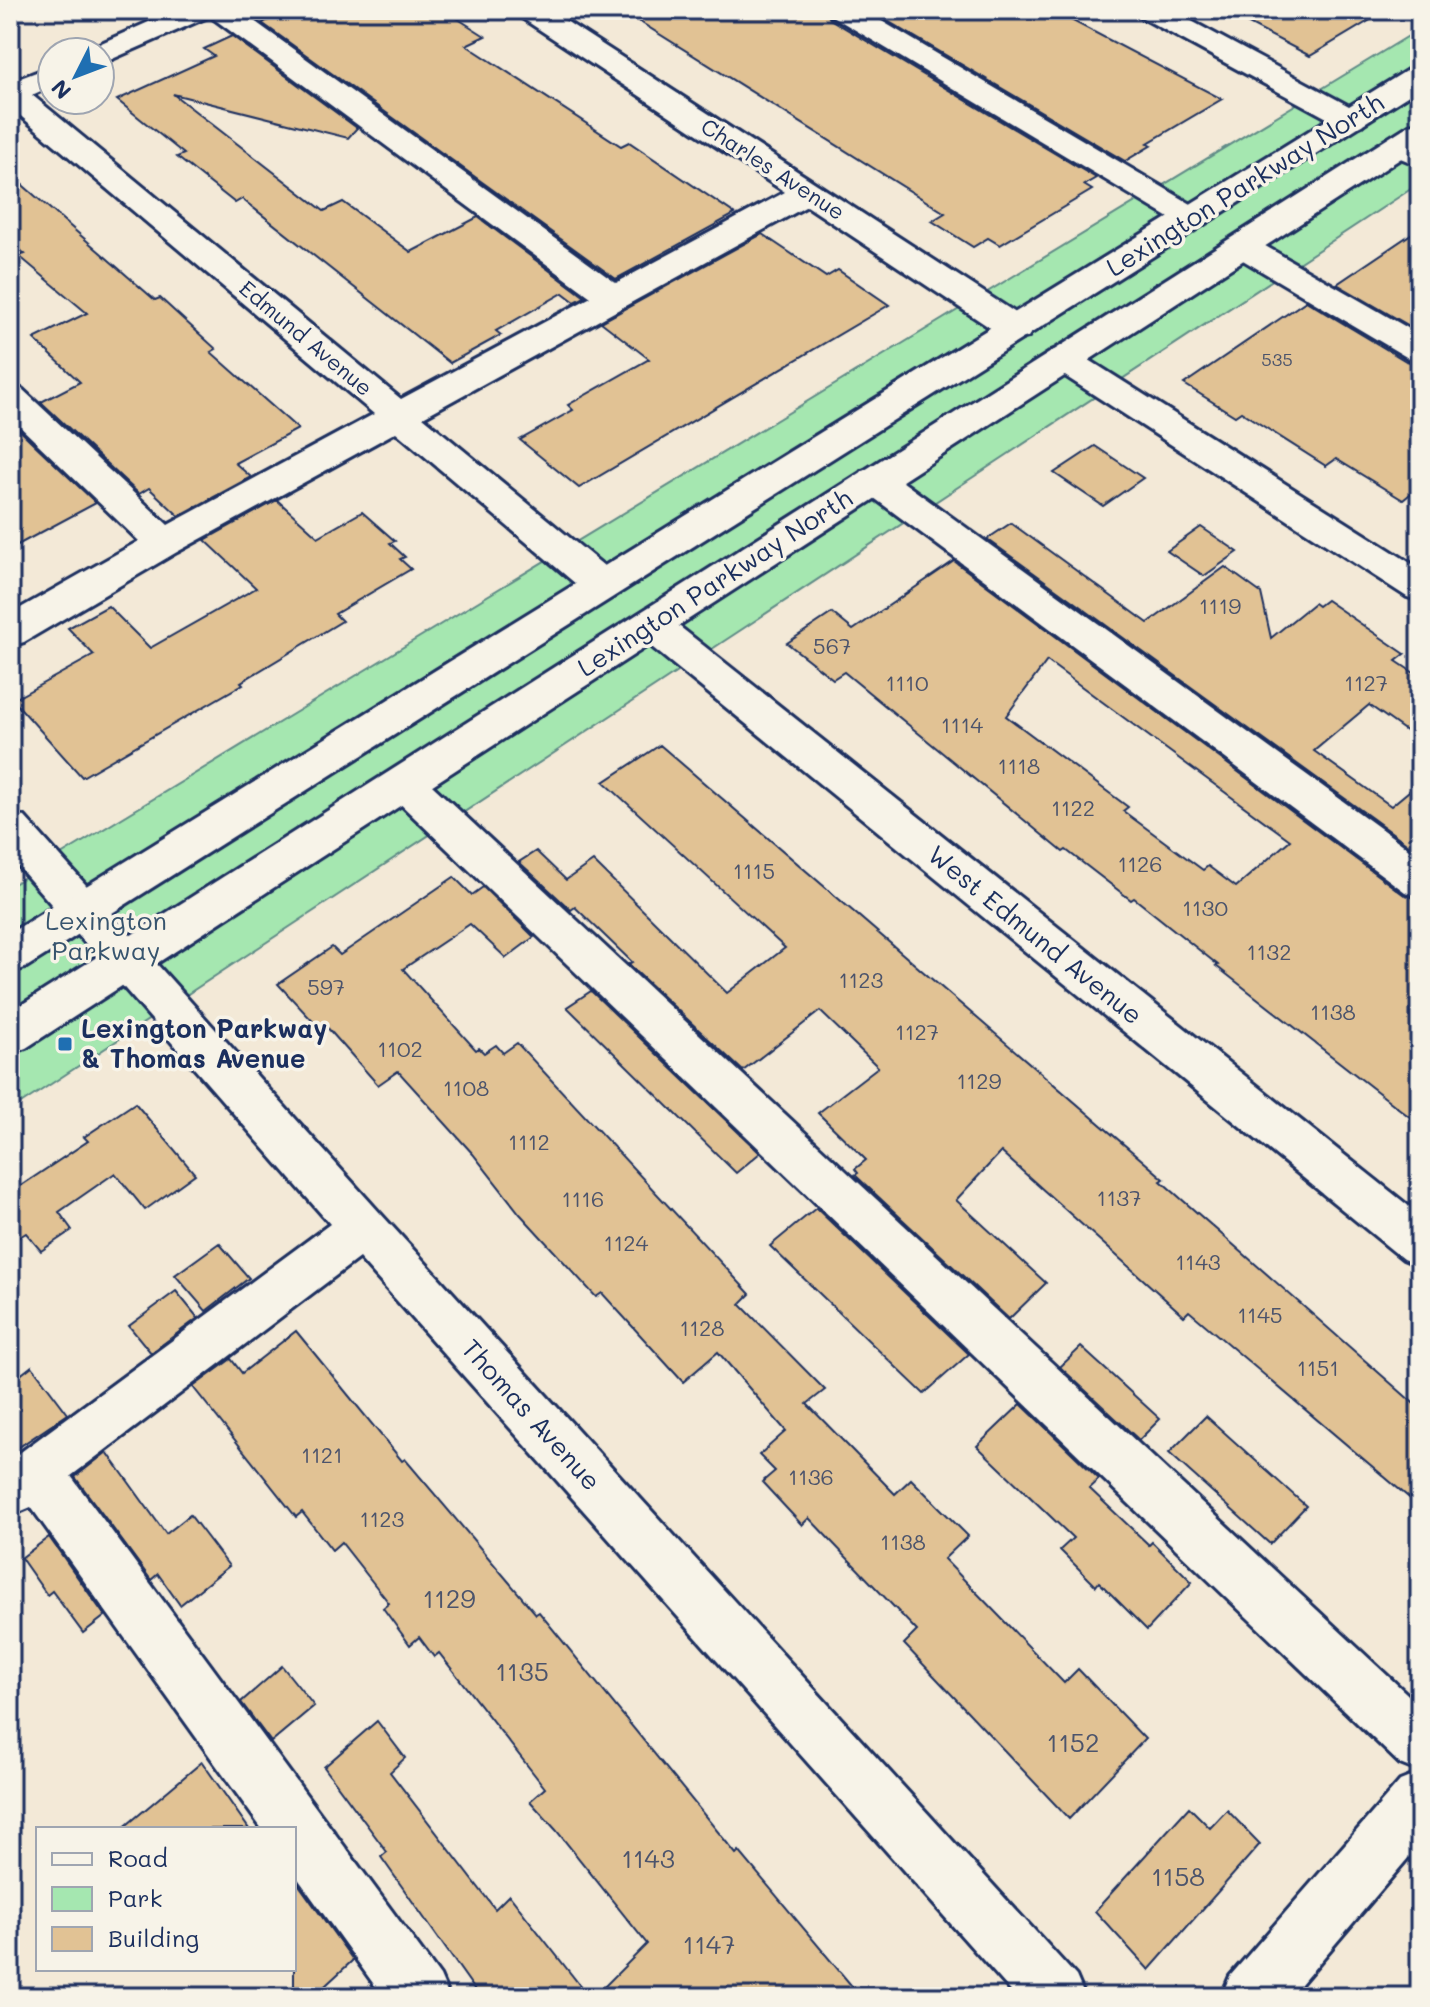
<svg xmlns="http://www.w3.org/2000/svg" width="1430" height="2007" viewBox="0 0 1430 2007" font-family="Mali,sans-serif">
	<rect width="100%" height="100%" fill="#f3e9d7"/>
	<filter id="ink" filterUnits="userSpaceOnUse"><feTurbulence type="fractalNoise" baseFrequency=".0125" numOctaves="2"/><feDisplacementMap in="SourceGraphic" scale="16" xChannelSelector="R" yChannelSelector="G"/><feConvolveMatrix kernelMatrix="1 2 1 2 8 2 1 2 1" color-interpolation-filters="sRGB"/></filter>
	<g filter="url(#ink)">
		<path fill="#a5e7b0" stroke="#608b87" stroke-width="2" d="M1420,29V183L10,1111V886Z"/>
		<g fill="#e1c294" stroke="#1b2f5e" stroke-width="2" fill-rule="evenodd">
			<path d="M291,10H444L485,36L466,45L621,146L629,142L735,214L616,279L262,23Z"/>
			<path d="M621,10H825L830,19L1096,178L1084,185L1092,190L1000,245L988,238L973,247L932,221L945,213Z"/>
			<path d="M869,10H1052L1222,99L1148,143L1152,145L1125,161Z"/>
			<path d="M1222,10H1387L1310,56Z"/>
			<path d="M232,36L357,128L348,138L173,94L324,211L343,202L411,252L478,217L585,297L575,302L563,293L496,331L501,335L450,363L242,199L235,203L177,157L184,154L117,100L214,56L204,49Z"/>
			<path d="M10,174L155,300L160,298L216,349L211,352L298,429L235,463L251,477L179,516L149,488L139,494L41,402L80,382L34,339L87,313L19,256L25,254L10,241Z"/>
			<path d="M1420,228V332L1337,284Z"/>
			<path d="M762,234L826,277L838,270L889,305L579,488L520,440L573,410L568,405L649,359L601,322Z"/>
			<path d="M1306,301L1406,361L1420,364V486L1403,500L1336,459L1326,466L1241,412L1235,416L1184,384Z"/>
			<path d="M10,421L96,503L10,549Z"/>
			<path d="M1095,446L1143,478L1103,506L1054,473Z"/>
			<path d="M277,500L318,537L362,512L395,541L390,543L405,557L400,559L411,569L335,614L342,621L241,682L243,684L82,777L13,700L94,655L68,628L108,606L150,648L256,588L205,540Z"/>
			<path d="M1011,523L1148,623L1225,567L1261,593L1271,638L1314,603L1318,606L1326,600L1405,654L1396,661L1420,677V741L1369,705L1314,751L1391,806L1420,782V853L987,539Z"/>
			<path d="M1201,527L1238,552L1204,576L1167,551Z"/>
			<path d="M954,561L1403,894L1420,900V1125L1216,966L1218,965L1134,898L1131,900L1066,850L1063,852L844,672L833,679L787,643L832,613L853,630ZM1047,661L1196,771L1290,840L1236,887L1208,866L1203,870L1123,811L1128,807L1006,716Z"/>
			<path d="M660,745L1164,1179L1161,1181L1420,1409V1507L1189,1311L1184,1316L1001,1152L956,1200L1046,1283L1009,1319L855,1175L858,1173L855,1169L866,1160L818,1113L878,1067L820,1011L743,1071L628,964L632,962L575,907L571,910L519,862L536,851L566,880L593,861L727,993L785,948L604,782Z"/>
			<path d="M454,877L472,895L483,887L534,937L506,958L470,924L403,969L476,1050L479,1048L484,1053L496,1045L503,1053L517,1043L750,1294L740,1304L825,1390L807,1404L895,1494L911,1479L968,1536L944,1559L1064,1683L1078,1669L1145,1739L1069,1819L904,1644L917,1631L809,1518L802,1525L762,1482L775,1471L759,1455L786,1431L718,1352L683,1382L602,1293L596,1297L520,1214L473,1154L398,1071L378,1085L325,1025L320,1029L278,984L332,947L340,955Z"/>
			<path d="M591,991L760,1153L736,1173L567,1007Z"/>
			<path d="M135,1103L195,1174L145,1210L115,1173L59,1212L72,1230L41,1251L26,1233L10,1243V1193L88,1141L84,1137Z"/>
			<path d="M816,1208L969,1354L924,1394L770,1246Z"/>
			<path d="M219,1243L249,1278L206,1311L175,1275Z"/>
			<path d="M176,1291L198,1318L151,1353L129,1326Z"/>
			<path d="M296,1331L402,1461L405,1459L536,1614L539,1612L736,1854L739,1851L861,1997H594L647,1944L556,1830L530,1801L545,1788L439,1653L434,1657L419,1637L410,1645L383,1608L389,1603L341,1542L332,1550L302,1512L296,1517L193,1387L231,1359L242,1373Z"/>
			<path d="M1081,1347L1160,1419L1139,1440L1060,1367Z"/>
			<path d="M32,1366L68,1414L10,1453V1406L16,1402L10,1393V1383Z"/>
			<path d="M1021,1404L1099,1479L1089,1488L1149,1545L1152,1542L1192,1582L1147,1630L1099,1582L1096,1586L1060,1550L1073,1538L977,1446Z"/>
			<path d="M1206,1416L1306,1506L1270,1544L1169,1453Z"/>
			<path d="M107,1452L166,1534L190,1515L229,1566L180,1605L158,1574L151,1580L75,1477Z"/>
			<path d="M49,1537L105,1616L83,1633L52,1591L47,1595L21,1558Z"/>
			<path d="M282,1666L314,1706L271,1742L241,1702Z"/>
			<path d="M377,1721L405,1758L390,1772L495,1909L509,1895L589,1997H480L381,1857L387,1852L324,1767Z"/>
			<path d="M202,1762L249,1829H122Z"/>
			<path d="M1189,1807L1210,1828L1227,1810L1260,1844L1149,1970L1095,1911Z"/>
			<path d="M294,1878L353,1960L313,1997H294Z"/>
		</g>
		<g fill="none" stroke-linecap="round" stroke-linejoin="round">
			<defs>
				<g id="minor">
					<path d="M176,10H239L616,283L785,192L519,16L515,10H549L1028,321L1033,329L1028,337L1016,340L1004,337L807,206L423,417L615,575L621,585L615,595L602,598L589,595L396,432L177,552L24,642L10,646V614L139,541L10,417V385L22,389L168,525L374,414L10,107V82L52,66V86L32,95L401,399L591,297L210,16L110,60L100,63V52H87L90,48Z"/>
					<path d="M828,10H863L1203,211L1208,218L1203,225L1192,228L1181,225L832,16Z"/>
					<path d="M1135,10H1171L1362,113L1366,119L1362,125L1351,128L1340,125L1139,16Z"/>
					<path d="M1405,10H1420V20L1410,17Z"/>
					<path d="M1399,137L1420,145V166L1388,153L1384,146L1388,139Z"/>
					<path d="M1242,236L1253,239L1420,335V361L1408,358L1231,253L1226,246L1231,239Z"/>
					<path d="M1063,348L1075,351L1420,569V601L1407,597L1051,367L1046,359L1051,351Z"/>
					<path d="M875,468L888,471L1420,857V897L1405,892L862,489L857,480L862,471Z"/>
					<path d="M651,611L665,615L1420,1215V1266L1403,1259L637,635L632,625L637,615Z"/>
					<path d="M404,767L418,772L1420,1706V1772L1400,1764L390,794L384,783L390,772Z"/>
					<path d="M10,813L25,817L380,1213L1076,1976L1085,1997H1016L359,1258L71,1476L440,1976L449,1997H383L294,1873V1829H262L31,1507L10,1516V1460L330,1224L10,857Z"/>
					<path d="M1420,1773V1844L1290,1997H1221L1230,1976L1400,1781Z"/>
				</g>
				<g id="major">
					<path d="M1420,66V88L25,968L10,973V933L1409,69Z"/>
					<path d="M1420,123V146L26,1048L10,1054V1012L1409,125Z"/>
				</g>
			</defs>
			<use href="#minor" stroke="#1b2f5e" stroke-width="6"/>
			<use href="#major" stroke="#1b2f5e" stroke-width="6"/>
			<use href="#minor" fill="#f7f3e8" fill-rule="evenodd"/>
			<use href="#major" fill="#f7f3e8" fill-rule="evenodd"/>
		</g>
	</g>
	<rect fill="#1f6fb2" stroke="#f7f3e8" stroke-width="3" x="57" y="1036" width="16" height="16" rx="4"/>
	<g text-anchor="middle" stroke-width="7" stroke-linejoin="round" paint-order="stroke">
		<g font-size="18" fill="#4c546c">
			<text x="1277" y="366">535</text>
		</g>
		<g font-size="22" fill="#1b2f5e" stroke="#f7f3e8">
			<text transform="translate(773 169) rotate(33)" y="8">Charles Avenue</text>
			<text transform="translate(306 338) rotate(40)" y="8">Edmund Avenue</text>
		</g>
		<g font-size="22" fill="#4c546c">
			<text x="1220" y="614">1119</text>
			<text x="832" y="654">567</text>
			<text x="907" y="691">1110</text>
			<text x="1366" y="691">1127</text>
			<text x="962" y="733">1114</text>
			<text x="1019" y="774">1118</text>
			<text x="1073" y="816">1122</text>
			<text x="1140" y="872">1126</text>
			<text x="754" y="879">1115</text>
			<text x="1205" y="916">1130</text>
			<text x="1269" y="960">1132</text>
			<text x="861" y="988">1123</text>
			<text x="326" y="995">597</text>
			<text x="1333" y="1020">1138</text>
			<text x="917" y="1040">1127</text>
			<text x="400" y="1057">1102</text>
			<text x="979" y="1089">1129</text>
			<text x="466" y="1096">1108</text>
			<text x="529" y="1150">1112</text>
			<text x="1119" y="1206">1137</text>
			<text x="583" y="1207">1116</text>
			<text x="626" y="1251">1124</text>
			<text x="1198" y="1270">1143</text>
			<text x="1260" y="1323">1145</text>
			<text x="702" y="1336">1128</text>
			<text x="1318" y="1376">1151</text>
			<text x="322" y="1463">1121</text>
			<text x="811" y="1485">1136</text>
			<text x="382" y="1527">1123</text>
			<text x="903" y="1550">1138</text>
		</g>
		<g font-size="26" fill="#1b2f5e" stroke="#f7f3e8">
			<text transform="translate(1245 185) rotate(-32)" y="9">Lexington Parkway North</text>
			<text transform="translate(715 583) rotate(-33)" y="9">Lexington Parkway North</text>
			<text transform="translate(1035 935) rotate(39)" y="9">West Edmund Avenue</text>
			<text transform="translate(531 1415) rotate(48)" y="9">Thomas Avenue</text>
		</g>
		<g font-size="26" fill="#37546e" stroke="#f7f3e8">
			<text x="106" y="930">Lexington<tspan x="106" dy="30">Parkway</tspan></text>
		</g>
		<g font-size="26" font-weight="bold" fill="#1b2f5e" stroke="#f7f3e8" text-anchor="start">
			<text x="81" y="1038">Lexington Parkway<tspan x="81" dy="30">&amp; Thomas Avenue</tspan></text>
		</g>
		<g font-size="26" fill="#4c546c">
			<text x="449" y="1608">1129</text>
			<text x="522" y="1681">1135</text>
			<text x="1073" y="1752">1152</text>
			<text x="648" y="1868">1143</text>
			<text x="1178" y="1886">1158</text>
			<text x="709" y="1954">1147</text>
		</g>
	</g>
	<rect width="1430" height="2007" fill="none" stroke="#f7f3e8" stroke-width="40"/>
	<rect x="20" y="20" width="1390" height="1967" fill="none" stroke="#1b2f5e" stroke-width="3" filter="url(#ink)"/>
	<rect x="36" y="1827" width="260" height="144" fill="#f7f3e8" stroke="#9fa5b1" stroke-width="2"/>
	<rect x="52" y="1853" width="40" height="12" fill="#f7f3e8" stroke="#9fa5b1" stroke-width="2"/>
	<text x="108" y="1867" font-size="24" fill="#1b2f5e">Road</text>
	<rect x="52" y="1887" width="40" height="24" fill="#a5e7b0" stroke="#9fa5b1" stroke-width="2"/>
	<text x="108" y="1907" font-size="24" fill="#1b2f5e">Park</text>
	<rect x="52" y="1927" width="40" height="24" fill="#e1c294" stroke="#9fa5b1" stroke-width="2"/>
	<text x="108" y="1947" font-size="24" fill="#1b2f5e">Building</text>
	<g transform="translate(76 76) rotate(228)"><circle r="38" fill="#f7f3e8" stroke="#9fa5b1" stroke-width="2"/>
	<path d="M0-6L14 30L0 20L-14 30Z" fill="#1f6fb2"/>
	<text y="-12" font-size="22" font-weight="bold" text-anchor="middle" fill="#1b2f5e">N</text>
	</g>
</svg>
